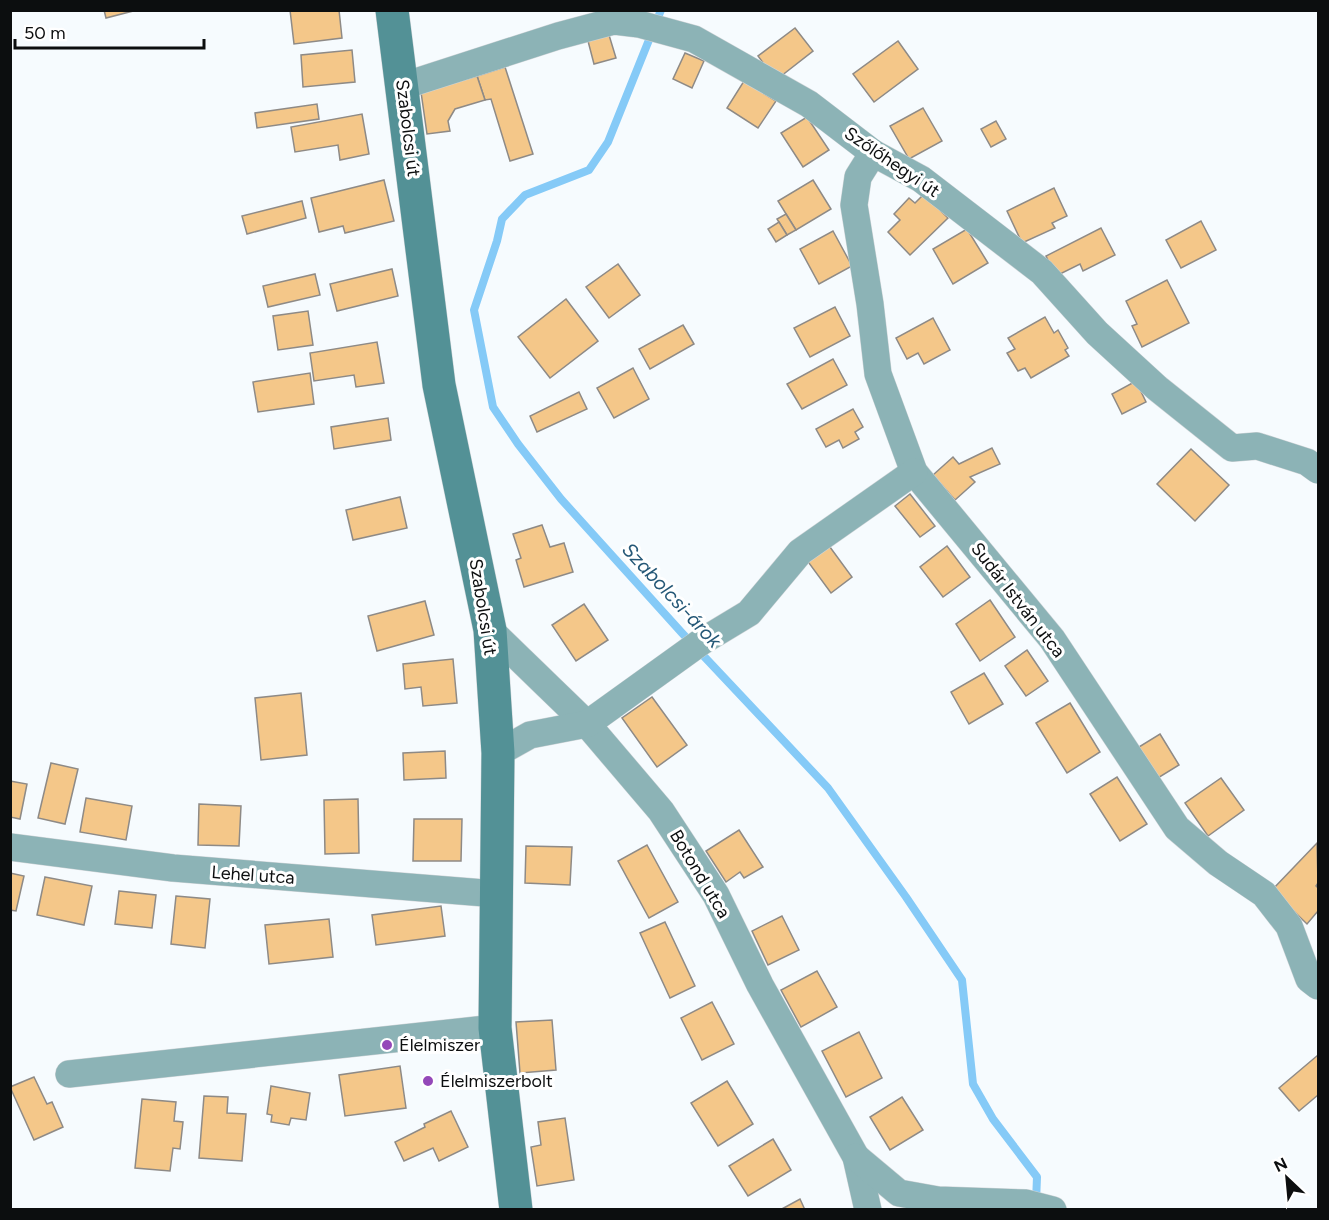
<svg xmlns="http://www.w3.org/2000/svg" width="1329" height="1220" viewBox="0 0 1329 1220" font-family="Figtree,sans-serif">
	<rect width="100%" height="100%" fill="#f6fbfe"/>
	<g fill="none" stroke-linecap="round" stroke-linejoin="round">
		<path stroke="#85caf7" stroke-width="8" d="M661,10L608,142L589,170L525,195L502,219L497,241L474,310L493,407L518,444L561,499L682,633L828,788L906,897L962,980L973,1084L993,1119L1037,1177L1036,1202"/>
	</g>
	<g fill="#f4c789" stroke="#8e8a86" stroke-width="1.5">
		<path d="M104,10H132L133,11L106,18Z"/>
		<path d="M290,10H339L342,38L294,44Z"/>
		<path d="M795,28L813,51L776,80L758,56Z"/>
		<path d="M609,35L616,58L594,64L588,41Z"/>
		<path d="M898,41L918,69L874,102L853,74Z"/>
		<path d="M352,50L355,82L303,87L301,55Z"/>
		<path d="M685,53L704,61L692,88L673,79Z"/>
		<path d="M505,67L533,154L510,161L491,99L485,100L477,76Z"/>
		<path d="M477,76L485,100L455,109L448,121L450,131L427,134L421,92Z"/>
		<path d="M744,81L776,101L758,128L727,108Z"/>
		<path d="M317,104L319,119L257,128L255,113Z"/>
		<path d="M923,108L942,141L909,159L890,126Z"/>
		<path d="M362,114L369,154L340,160L338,145L295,152L291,127Z"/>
		<path d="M807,117L829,150L803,167L781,133Z"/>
		<path d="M996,121L1006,139L991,147L981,129Z"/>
		<path d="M384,180L394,221L345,233L343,226L319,232L311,198Z"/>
		<path d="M813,180L831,209L796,230L778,201Z"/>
		<path d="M1054,188L1067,216L1052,223L1055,228L1022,243L1007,211Z"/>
		<path d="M924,194L948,218L910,255L888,232L900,220L894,214L909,198L915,203Z"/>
		<path d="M302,201L306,218L247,234L242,216Z"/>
		<path d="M786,214L796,230L787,235L777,219Z"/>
		<path d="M1201,221L1216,250L1181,268L1166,240Z"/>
		<path d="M779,222L787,235L776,242L768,229Z"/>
		<path d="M1101,228L1115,255L1083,271L1080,264L1056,276L1046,256Z"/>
		<path d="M967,229L988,263L953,284L933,249Z"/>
		<path d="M833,231L852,266L819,284L800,249Z"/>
		<path d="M618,264L640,295L609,318L586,287Z"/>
		<path d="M392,269L398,296L337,311L330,284Z"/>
		<path d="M315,274L320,295L268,307L263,286Z"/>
		<path d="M1167,280L1189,323L1142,347L1132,326L1137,324L1126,301Z"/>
		<path d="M566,299L598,341L550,378L518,337Z"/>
		<path d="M835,307L850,336L810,357L794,328Z"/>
		<path d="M308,311L313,345L278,350L273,316Z"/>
		<path d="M1045,317L1054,333L1058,330L1068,348L1065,350L1069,356L1031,378L1025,368L1018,371L1007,353L1015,349L1008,338Z"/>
		<path d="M933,318L950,350L924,364L918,353L907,359L896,338Z"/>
		<path d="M683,325L694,344L650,369L639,349Z"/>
		<path d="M377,342L384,383L356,387L354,375L314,381L310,353Z"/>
		<path d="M833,359L847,385L802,409L787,384Z"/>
		<path d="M633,368L649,399L614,418L597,388Z"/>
		<path d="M310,373L314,404L258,412L253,382Z"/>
		<path d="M1136,381L1146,402L1122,414L1112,394Z"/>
		<path d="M579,392L587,409L537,432L530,416Z"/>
		<path d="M853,409L863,427L855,432L859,439L843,448L839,440L826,447L816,429Z"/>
		<path d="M388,418L391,440L334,449L331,427Z"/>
		<path d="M992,448L1000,464L970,477L975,482L955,500L933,475L953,457L959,464Z"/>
		<path d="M1191,449L1229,485L1195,521L1157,484Z"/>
		<path d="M910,494L935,526L920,537L895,506Z"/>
		<path d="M400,497L407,528L353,540L346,510Z"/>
		<path d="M542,525L550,547L564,543L573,572L524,587L516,560L521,558L513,534Z"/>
		<path d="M827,543L852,577L831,593L806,559Z"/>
		<path d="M947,546L970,577L943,597L920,567Z"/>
		<path d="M990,600L1015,637L980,661L956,624Z"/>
		<path d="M425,601L434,635L377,651L368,616Z"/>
		<path d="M584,604L608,640L576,661L552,625Z"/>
		<path d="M1027,650L1048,681L1026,696L1005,666Z"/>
		<path d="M453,659L457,703L423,706L421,687L405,689L403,664Z"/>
		<path d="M984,673L1003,704L969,724L951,692Z"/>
		<path d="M301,693L307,755L261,760L255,698Z"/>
		<path d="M652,697L687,745L657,767L622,718Z"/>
		<path d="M1070,703L1100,752L1067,773L1036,723Z"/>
		<path d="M1160,734L1179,765L1153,781L1134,750Z"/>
		<path d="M445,751L446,778L404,780L403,753Z"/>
		<path d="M51,763L78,769L65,824L38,818Z"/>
		<path d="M1117,777L1147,824L1120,841L1090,794Z"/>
		<path d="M1221,778L1244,810L1208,836L1185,803Z"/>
		<path d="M10,781L27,784L20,819L10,817Z"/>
		<path d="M86,798L132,806L126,840L80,832Z"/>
		<path d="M358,799L359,853L325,854L324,800Z"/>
		<path d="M199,804L241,806L239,846L198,845Z"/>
		<path d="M414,819H462L461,861H413Z"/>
		<path d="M739,830L763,867L744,878L740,872L726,882L706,851Z"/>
		<path d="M1317,843L1318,883L1316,886L1318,888V911L1307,924L1272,890Z"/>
		<path d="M647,845L678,902L649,918L618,861Z"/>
		<path d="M526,846L572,847L570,885L525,883Z"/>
		<path d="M10,873L24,876L16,911L10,910Z"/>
		<path d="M45,877L92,886L84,925L37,915Z"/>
		<path d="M119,891L156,895L152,928L115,924Z"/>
		<path d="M176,896L210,899L205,948L171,944Z"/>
		<path d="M441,906L445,936L376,945L372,915Z"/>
		<path d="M782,916L799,950L768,965L752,931Z"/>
		<path d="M329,919L333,957L269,964L265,925Z"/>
		<path d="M665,922L695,986L670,998L640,933Z"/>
		<path d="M817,971L837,1007L801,1027L781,990Z"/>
		<path d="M712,1002L734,1044L702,1060L681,1018Z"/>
		<path d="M552,1020L556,1070L520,1073L516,1022Z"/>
		<path d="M859,1032L882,1078L846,1097L822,1051Z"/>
		<path d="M1318,1055V1095L1299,1111L1279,1088Z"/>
		<path d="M400,1066L406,1108L345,1116L339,1075Z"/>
		<path d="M34,1077L47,1104L52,1102L63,1127L34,1140L10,1087Z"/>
		<path d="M727,1081L753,1124L718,1146L691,1103Z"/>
		<path d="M271,1086L310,1093L306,1120L291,1118L289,1125L271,1122L272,1115L267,1114Z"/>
		<path d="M204,1096L228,1097L227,1113L246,1114L242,1161L199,1158Z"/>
		<path d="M902,1097L923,1130L890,1150L870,1117Z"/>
		<path d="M142,1099L176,1102L174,1121L183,1122L180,1149L173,1148L170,1171L135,1168Z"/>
		<path d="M451,1111L468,1147L439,1161L433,1148L404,1161L395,1142L425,1127L424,1124Z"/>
		<path d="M565,1118L574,1180L537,1186L531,1147L541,1145L538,1122Z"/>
		<path d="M773,1139L791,1170L748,1196L729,1166Z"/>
		<path d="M800,1199L805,1210H780Z"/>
	</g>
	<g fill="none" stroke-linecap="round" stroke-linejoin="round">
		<defs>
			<g id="street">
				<path d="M403,86L558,36L614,21L639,24L694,39L809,104L873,153L921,179L1042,272L1097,333L1157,388L1232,448L1257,446L1307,462L1318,470"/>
				<path d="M873,153L858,177L854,205L870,304L878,374L914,472L1052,639L1177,828L1218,863L1264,894L1289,926L1309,979L1318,986"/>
				<path d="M490,630L587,724L661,811L716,895L760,985L856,1157L868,1210"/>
				<path d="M498,753L530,735L587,724L701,642L749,613L800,552L914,472"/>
				<path d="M10,847L173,868L497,894"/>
				<path d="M69,1074L495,1028"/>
				<path d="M856,1157L899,1193L938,1200L1026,1203L1053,1210"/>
			</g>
			<path id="secondary" d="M392,10L439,385L490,630L498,753L495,1028L516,1210"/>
		</defs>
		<use href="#street" stroke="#d1d5d8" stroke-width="28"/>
		<use href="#secondary" stroke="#d1d5d8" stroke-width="34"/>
		<use href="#street" stroke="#8cb3b6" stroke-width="27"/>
		<use href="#secondary" stroke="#539196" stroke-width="33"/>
	</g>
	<g fill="#9448b9" stroke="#fff" stroke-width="2">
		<circle cx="387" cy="1045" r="6"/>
		<circle cx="428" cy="1081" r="6"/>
	</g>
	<g text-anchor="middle" stroke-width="6" stroke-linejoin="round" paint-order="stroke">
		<g font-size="18" fill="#0c0e0f" stroke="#fff">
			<text transform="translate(408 128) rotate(83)" y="6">Szabolcsi út</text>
			<text transform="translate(892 162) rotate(34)" y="6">Szőlőhegyi út</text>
			<text transform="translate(1018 600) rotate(52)" y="6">Sudár István utca</text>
			<text transform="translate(483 607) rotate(81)" y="6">Szabolcsi út</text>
			<text transform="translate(700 874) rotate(59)" y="6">Botond utca</text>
			<text transform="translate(253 875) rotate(4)" y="6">Lehel utca</text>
		</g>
		<g font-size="18" fill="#0c0e0f" stroke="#fff" text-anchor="start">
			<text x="399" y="1051">Élelmiszer</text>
			<text x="440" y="1087">Élelmiszerbolt</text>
		</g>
		<g font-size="20" font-style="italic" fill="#255877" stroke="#fff">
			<text transform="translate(672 595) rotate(47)" y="7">Szabolcsi-árok</text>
		</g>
	</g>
	<rect width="1329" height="1220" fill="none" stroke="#0c0e0f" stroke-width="24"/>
	<g transform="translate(1287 1178) rotate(334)" stroke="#ffffff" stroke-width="4.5" paint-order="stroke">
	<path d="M0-4.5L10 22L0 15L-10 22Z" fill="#0c0e0f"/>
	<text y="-9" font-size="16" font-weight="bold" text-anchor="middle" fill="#0c0e0f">N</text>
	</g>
	<path d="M15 39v9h189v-9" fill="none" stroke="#0c0e0f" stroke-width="3"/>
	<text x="24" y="39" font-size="18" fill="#0c0e0f" stroke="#ffffff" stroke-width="4.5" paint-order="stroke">50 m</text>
</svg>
